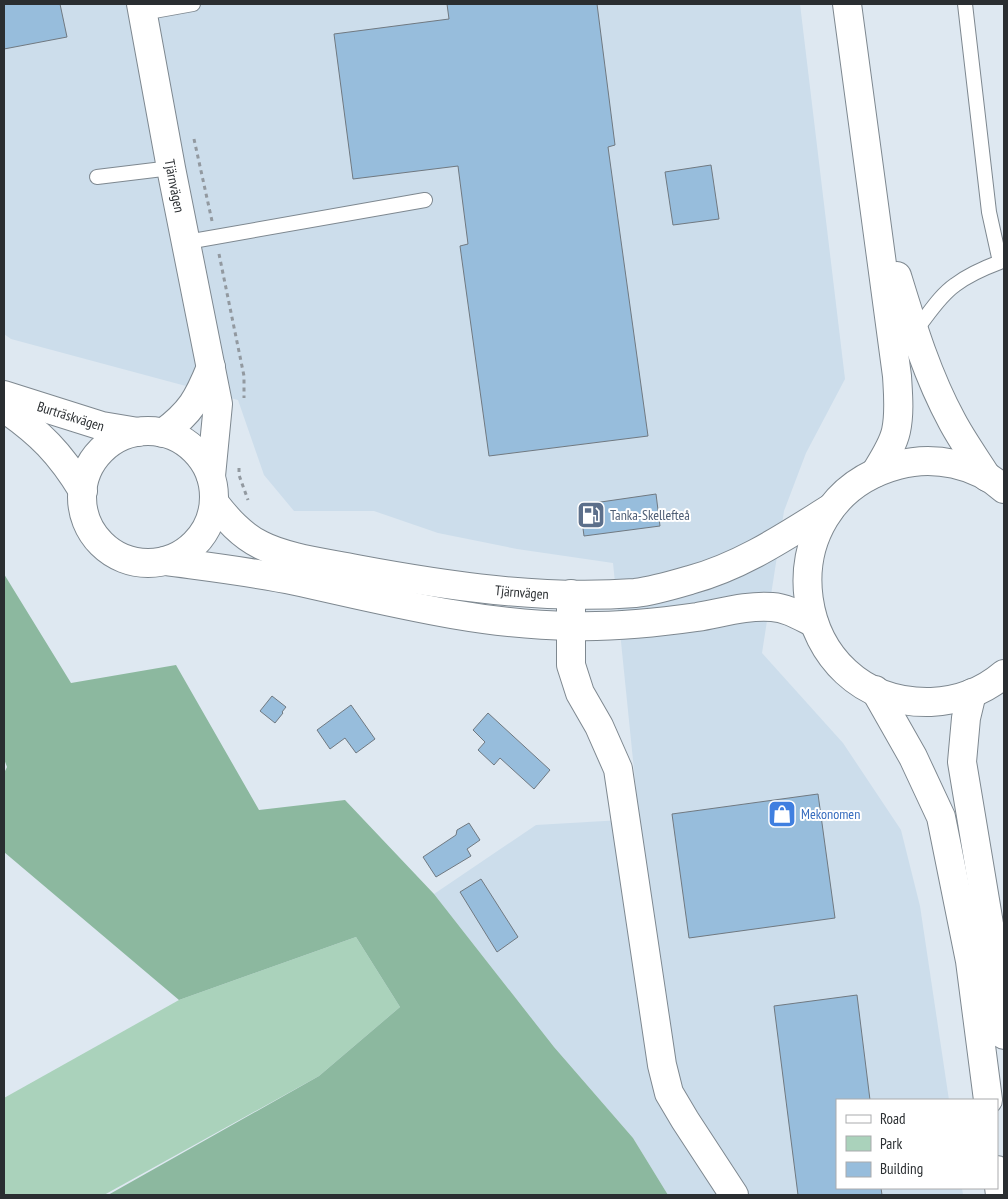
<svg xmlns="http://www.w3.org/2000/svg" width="1008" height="1199" viewBox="0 0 1008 1199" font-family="'PT Sans Narrow',sans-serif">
	<rect width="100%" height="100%" fill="#dee8f1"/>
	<path fill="#ccddeb" d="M4,4H800L845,379L806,453L784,511L762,653L843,743L901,830L920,906L949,1100H837V1188H962L963,1195H668L633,1138L554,1047L434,894L536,825L639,819L613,563L517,549L438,533L374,511H294L264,475L238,400L11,339L4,334Z"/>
	<path fill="#aad2bb" d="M356,937L400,1007L319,1076L104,1195H4V1098L179,1000Z"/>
	<path fill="#8cb89f" d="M4,574L71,683L176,665L259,810L345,800L434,894L554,1047L633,1138L668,1195H108L319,1076L400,1007L356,937L179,1000L4,852V773L7,767L4,759Z"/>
	<g fill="#97bddc" stroke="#707981">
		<path d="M4,4H60L67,37L4,49Z"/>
		<path d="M447,4H597L615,145L608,147L648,436L489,456L460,246L468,244L458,166L353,179L334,34L449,19Z"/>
		<path d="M711,165L719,219L673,225L665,172Z"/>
		<path d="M656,494L660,526L584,536L580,505Z"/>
		<path d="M272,696L286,707L282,712L283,713L275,723L260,711Z"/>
		<path d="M351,705L375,739L356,753L345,738L330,749L317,730Z"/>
		<path d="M488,713L550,770L534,789L500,758L494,765L478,750L485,742L473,730Z"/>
		<path d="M818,794L835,918L689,938L672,814Z"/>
		<path d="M469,823L480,840L467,849L471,856L436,877L423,857L456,835L457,830Z"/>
		<path d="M481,879L518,937L497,952L460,892Z"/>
		<path d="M857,995L870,1100H837V1188H881L882,1195H798L774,1006Z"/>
	</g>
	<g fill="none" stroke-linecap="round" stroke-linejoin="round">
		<defs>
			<g id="lane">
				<path d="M143,13L193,4"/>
				<path d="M97,177L171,168"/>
				<path d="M187,242L425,200"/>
				<path d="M914,332C927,317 938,297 955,285C968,275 984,268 1000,262L989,212L965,4"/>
			</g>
			<path id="street" d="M571,594V665L580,693L599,726L618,769L662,1065L669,1093L685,1120L734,1195"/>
			<g id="secondary">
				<path id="s1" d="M141,4L171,168L218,404L211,476"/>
				<path id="s2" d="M4,395L102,426L138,432"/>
				<path d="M4,408C40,433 60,453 83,491"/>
				<circle cx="148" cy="497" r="66"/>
				<path d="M163,433C191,412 198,399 211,367"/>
				<path id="s3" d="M214,502C227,519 241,535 261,545C286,558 327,563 356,569C447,586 542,600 635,593C653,591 673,585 690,580C742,566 786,536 831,508"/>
				<path d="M165,561C209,567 253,572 296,581C387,601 479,625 572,626C614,627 655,623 697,617C721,613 747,605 772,607C787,608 800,616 814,623"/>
			</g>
			<g id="highway">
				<path d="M847,4L897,376C898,393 900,413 896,431C893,445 883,460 875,473"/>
				<path d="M897,276C912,325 927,375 952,421C962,440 975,458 987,477"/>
				<path d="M1004,489C976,464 934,455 898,465C759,502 788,706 931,702C958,701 984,691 1004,674"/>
				<path d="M875,690L913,757L941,817L970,961L988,1100"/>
				<path d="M972,693L966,718L962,762L994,954L1004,1035"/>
				<path d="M997,1170L1000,1195"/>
			</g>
		</defs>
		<use href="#lane" stroke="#7e8890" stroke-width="16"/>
		<use href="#street" stroke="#7e8890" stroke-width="30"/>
		<use href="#secondary" stroke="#7e8890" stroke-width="30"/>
		<use href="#highway" stroke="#7e8890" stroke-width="30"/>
		<g stroke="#9299a0" stroke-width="3" stroke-dasharray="4 4" stroke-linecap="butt">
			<path d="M194,139L212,221"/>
			<path d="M219,254L244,376V398"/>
			<path d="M239,468V475L248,500"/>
		</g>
		<use href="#lane" stroke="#fff" stroke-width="14"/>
		<use href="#street" stroke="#fff" stroke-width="28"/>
		<use href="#secondary" stroke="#fff" stroke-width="28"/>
		<use href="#highway" stroke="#fff" stroke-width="28"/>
	</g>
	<defs>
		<symbol id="fuel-square" viewBox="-11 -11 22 22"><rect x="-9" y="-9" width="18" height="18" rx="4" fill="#5c6f8a" stroke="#fff"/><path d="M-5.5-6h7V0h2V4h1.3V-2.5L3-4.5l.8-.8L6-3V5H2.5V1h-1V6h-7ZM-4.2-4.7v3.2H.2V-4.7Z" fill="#fff"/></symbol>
		<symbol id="shop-square" viewBox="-11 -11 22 22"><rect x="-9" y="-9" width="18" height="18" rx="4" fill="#3f7fe0" stroke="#fff"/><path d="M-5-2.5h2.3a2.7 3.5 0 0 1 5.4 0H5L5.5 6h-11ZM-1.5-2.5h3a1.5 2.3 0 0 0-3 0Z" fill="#fff"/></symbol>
	</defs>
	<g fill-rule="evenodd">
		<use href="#fuel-square" x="575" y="499" width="32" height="32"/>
		<use href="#shop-square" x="766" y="798" width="32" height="32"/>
	</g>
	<g text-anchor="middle" stroke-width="4" stroke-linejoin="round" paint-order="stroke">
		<g font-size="14" fill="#2a2e31" stroke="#fff">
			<text dy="5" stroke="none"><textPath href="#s1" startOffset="185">Tjärnvägen</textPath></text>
			<text dy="5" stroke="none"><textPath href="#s2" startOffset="70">Burträskvägen</textPath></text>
			<text dy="5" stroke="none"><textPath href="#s3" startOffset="330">Tjärnvägen</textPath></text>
		</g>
		<g font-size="14" fill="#4e5e75" stroke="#fff" text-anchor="start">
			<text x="610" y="520">Tanka-Skellefteå</text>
		</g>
		<g font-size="14" fill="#366cbe" stroke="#fff" text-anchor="start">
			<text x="801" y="819">Mekonomen</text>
		</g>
	</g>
	<rect width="1008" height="1199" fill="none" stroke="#2a2e31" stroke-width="10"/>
	<rect x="836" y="1099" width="162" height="90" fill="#ffffff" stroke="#aaabad"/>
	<rect x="846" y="1115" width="25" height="8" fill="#ffffff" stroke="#aaabad"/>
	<text x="880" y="1124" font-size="15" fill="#2a2e31">Road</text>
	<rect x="846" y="1136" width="25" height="15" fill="#aad2bb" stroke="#aaabad"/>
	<text x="880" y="1149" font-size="15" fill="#2a2e31">Park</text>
	<rect x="846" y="1162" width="25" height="15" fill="#97bddc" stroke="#aaabad"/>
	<text x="880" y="1174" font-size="15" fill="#2a2e31">Building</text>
</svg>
